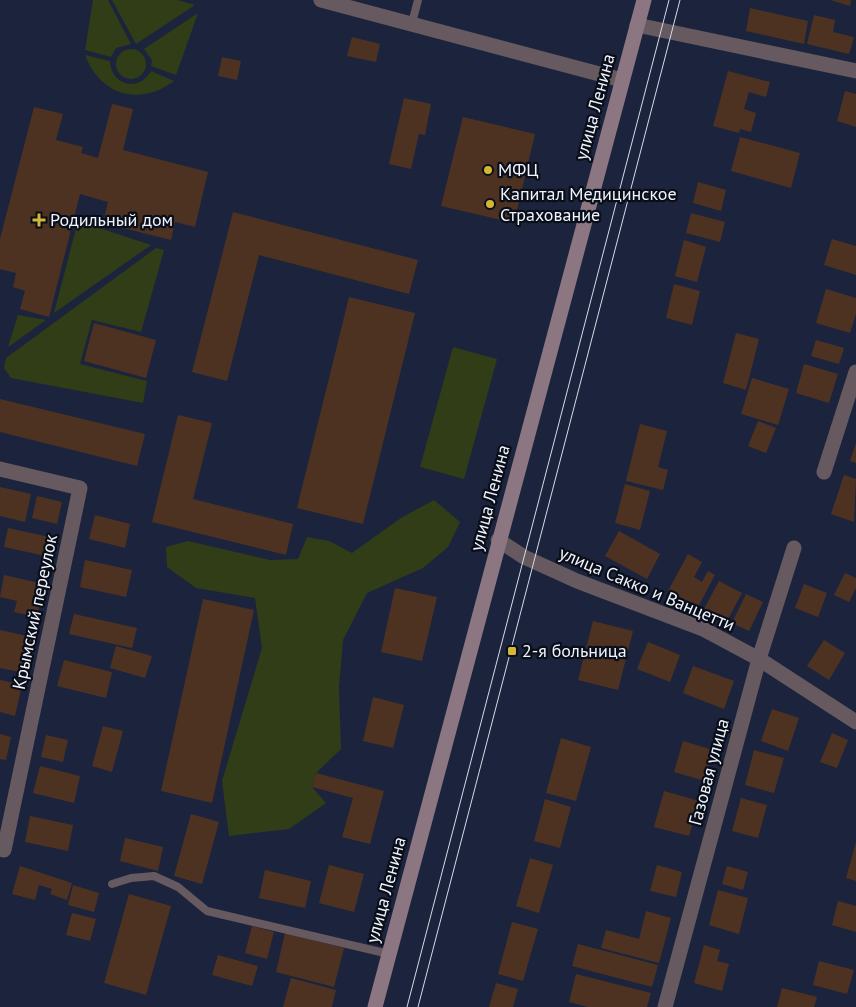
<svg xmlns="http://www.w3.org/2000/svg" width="856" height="1007" viewBox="0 0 856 1007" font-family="'PT Sans',sans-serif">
	<rect width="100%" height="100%" fill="#1b243c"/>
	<g fill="#303d17">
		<path d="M93,0H108L131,44L116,48L111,57L85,50Z"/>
		<path d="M112,0H177L195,5L136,44Z"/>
		<path d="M198,13L176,75L151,66L152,60L144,49Z"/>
		<circle cx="131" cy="64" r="15"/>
		<path d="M85,55L110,61C111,85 138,93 151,71L174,81C139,107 100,95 85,55Z"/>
		<path d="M78,221L151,245L54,313Z"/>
		<path d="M156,248L164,250L141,332L92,320L80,364L147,381L143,403L11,378L4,368L6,358Z"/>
		<path d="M18,315L46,320L8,347Z"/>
		<path d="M453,347L497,359L464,479L420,467Z"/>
		<path d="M434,500L460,522L448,547L423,568L367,593L343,640L339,687L341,749L316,773L312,787L326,803L289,829L229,836L222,781L262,648L255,598L196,588L167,567L166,547L188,541L270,560L298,559L307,537L329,541L352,553L401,518Z"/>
	</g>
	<g fill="#4d3222">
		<path d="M830,0H851L850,6Z"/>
		<path d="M750,8L808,21L804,44L746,31Z"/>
		<path d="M814,15L835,20L833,32L854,37L849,54L807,44Z"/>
		<path d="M352,37L380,44L376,62L347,56Z"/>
		<path d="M222,57L241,61L237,80L218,76Z"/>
		<path d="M728,71L770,82L766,97L749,92L744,109L756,113L751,132L740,129L739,133L713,126Z"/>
		<path d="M845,91L856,94V127L837,121Z"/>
		<path d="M404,98L431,104L425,135L419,134L411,169L389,164Z"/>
		<path d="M112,104L133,109L123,150L208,172L195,227L175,222L171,240L103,223L108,202L80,194L49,317L20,309L25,291L13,287L16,273L0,269V239L34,107L63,114L56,140L83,147L81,153L98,158Z"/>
		<path d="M463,117L535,134L514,223L441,206Z"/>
		<path d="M740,137L800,153L791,188L731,171Z"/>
		<path d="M698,182L726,190L721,211L693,203Z"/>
		<path d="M233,212L418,260L409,294L259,255L227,381L192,372Z"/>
		<path d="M691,213L725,222L720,242L686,233Z"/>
		<path d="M832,239L856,246V275L824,265Z"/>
		<path d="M684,240L706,247L697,282L675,276Z"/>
		<path d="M674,284L700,291L692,325L666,318Z"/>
		<path d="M826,289L856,298V314L850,333L816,323Z"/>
		<path d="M349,297L415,313L363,524L297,508Z"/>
		<path d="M94,323L156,340L146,378L84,361Z"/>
		<path d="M736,333L759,339L746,390L723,383Z"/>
		<path d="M816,340L844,348L839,364L811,356Z"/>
		<path d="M804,364L838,374L829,403L796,393Z"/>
		<path d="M752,378L789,389L778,425L741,414Z"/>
		<path d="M0,399L145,434L137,466L0,432Z"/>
		<path d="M178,415L212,423L193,499L293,524L286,555L152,522Z"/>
		<path d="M758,421L776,428L766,453L748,446Z"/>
		<path d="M640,424L667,431L658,467L668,470L663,490L626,481Z"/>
		<path d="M856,443V463L850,461Z"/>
		<path d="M844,475L856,479L854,522L831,514Z"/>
		<path d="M625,484L650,491L640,530L615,523Z"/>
		<path d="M0,487L31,494L25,522L0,516Z"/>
		<path d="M37,496L62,502L57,524L32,518Z"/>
		<path d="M95,515L130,524L125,548L89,539Z"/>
		<path d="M8,528L54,538L50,557L4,547Z"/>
		<path d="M619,531L660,554L647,579L605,556Z"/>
		<path d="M688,554L702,562L694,577L702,582L708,571L715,575L698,607L668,591Z"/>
		<path d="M85,560L132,570L126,597L80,587Z"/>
		<path d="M845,573L856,578V588L849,602L834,595Z"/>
		<path d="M4,575L44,584L37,617L14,612L17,601L0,597Z"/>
		<path d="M719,581L742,593L727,621L704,609Z"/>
		<path d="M804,584L827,593L818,617L795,608Z"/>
		<path d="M395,588L437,597L422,661L381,652Z"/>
		<path d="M746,594L763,602L749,631L732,623Z"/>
		<path d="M203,599L254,610L212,803L161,791Z"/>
		<path d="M74,614L137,628L132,648L69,634Z"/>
		<path d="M593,621L633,631L618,690L578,680Z"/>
		<path d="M0,630L32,637L25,673L0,668Z"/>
		<path d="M824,640L845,653L829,680L807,666Z"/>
		<path d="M648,642L680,655L670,682L637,669Z"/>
		<path d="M116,646L152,656L145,678L110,668Z"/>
		<path d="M64,660L112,672L106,698L57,686Z"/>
		<path d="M693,666L734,681L724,709L683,693Z"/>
		<path d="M0,680L22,685L15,716L0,712Z"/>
		<path d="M373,697L404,705L393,748L363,741Z"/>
		<path d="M772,709L799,718L788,751L761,741Z"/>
		<path d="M103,726L123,731L112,772L92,766Z"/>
		<path d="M832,733L848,740L837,768L820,762Z"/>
		<path d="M0,734L11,737L6,760L0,759Z"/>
		<path d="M46,735L68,740L63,762L41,757Z"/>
		<path d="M561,738L591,747L576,801L546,793Z"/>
		<path d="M683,741L713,750L705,781L674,772Z"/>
		<path d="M754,750L784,758L774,793L745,785Z"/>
		<path d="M40,766L80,776L74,803L33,793Z"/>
		<path d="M316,773L384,791L370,844L342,837L353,798L312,787Z"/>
		<path d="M664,791L699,801L689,836L654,827Z"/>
		<path d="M741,798L767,805L758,838L732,831Z"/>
		<path d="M545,799L571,807L560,848L534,841Z"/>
		<path d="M191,814L219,822L202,884L174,876Z"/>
		<path d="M30,816L73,825L68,851L25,842Z"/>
		<path d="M125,838L163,847L158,871L120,861Z"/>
		<path d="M856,842V881L846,878Z"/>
		<path d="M530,858L553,865L539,913L516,906Z"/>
		<path d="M329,865L364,874L354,912L319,903Z"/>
		<path d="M657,865L682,872L676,897L650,891Z"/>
		<path d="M20,866L72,883L67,900L50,894L52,889L39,885L35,900L12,894Z"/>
		<path d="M727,866L748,872L743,890L722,884Z"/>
		<path d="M265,870L311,881L305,908L259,898Z"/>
		<path d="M73,885L99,893L94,912L68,905Z"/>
		<path d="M718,890L748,898L739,934L709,925Z"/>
		<path d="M129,894L171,906L146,995L104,983Z"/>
		<path d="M838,901L856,906V932L832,925Z"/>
		<path d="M646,911L671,918L659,963L601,948L606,930L639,939Z"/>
		<path d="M72,913L96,919L90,941L66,935Z"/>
		<path d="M512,922L538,929L523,981L498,974Z"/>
		<path d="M252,926L274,932L267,959L245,953Z"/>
		<path d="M285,933L344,948L334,987L276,972Z"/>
		<path d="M578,944L658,965L652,987L572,966Z"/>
		<path d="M704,945L720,950L717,961L729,964L722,991L694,983Z"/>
		<path d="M218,955L258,966L252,986L212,975Z"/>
		<path d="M819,961L854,970L847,994L813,985Z"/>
		<path d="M576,974L651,993L647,1007H588L569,1002Z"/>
		<path d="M291,978L336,990L332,1007H283Z"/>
		<path d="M496,983L518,989L513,1007H489Z"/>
		<path d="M782,988L817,997L814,1007H777Z"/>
	</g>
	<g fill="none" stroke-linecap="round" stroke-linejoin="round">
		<g stroke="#675960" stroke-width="8">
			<path d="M412,23L418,0"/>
			<path d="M112,884L131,878L154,876L178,887L207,911L389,954"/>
		</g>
		<g stroke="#675960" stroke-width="15">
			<path d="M321,0L622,80"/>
			<path d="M637,25L856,71"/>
			<path d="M0,469L80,488L4,850L0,849"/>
			<path d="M824,472L856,372"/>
			<path d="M498,540L524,557L577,581L703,629L759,659L856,722"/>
			<path d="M665,1007L759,659L794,548"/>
		</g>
		<path stroke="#8c7681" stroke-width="15" d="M375,1007L644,0"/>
		<g stroke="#d6dbe6" stroke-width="1">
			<path d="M407,1007L669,0"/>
			<path d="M418,1007L680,0"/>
		</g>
	</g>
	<g fill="#d2b635" stroke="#0a0e19" stroke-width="2">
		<circle cx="488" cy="170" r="5"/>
		<circle cx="490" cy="204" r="5"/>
		<path d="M36.5 212.5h5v5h5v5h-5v5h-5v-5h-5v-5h5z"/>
		<rect x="507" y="646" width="10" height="10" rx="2.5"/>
	</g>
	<g text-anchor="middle" stroke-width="4.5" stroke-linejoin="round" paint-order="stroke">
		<g font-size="18" fill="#f0f4fe" stroke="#0a0e19">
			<text transform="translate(595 107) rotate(-75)" y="6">улица Ленина</text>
			<text transform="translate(490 498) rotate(-75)" y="6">улица Ленина</text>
			<text transform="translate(647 589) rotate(23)" y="6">улица Сакко и Ванцетти</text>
			<text transform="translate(35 612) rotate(-78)" y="6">Крымский переулок</text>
			<text transform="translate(709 772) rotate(-75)" y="6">Газовая улица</text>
			<text transform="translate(386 890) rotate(-75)" y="6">улица Ленина</text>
		</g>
		<g font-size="18" fill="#f0f4fe" stroke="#0a0e19" text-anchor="start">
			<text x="498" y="176">МФЦ</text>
			<text x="500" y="200">Капитал Медицинское<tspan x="500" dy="21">Страхование</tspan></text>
			<text x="50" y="226">Родильный дом</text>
			<text x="522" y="657">2-я больница</text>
		</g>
	</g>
</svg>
